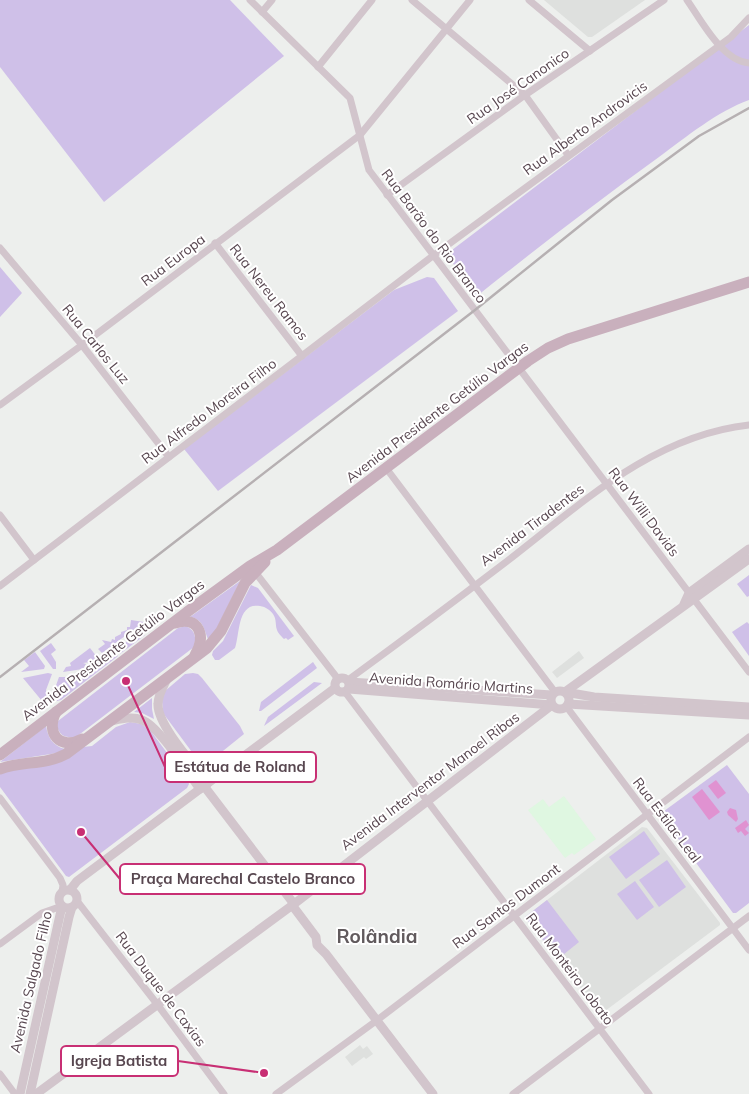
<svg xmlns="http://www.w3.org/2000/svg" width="749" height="1094" viewBox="0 0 749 1094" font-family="Mulish,sans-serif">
	<rect width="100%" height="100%" fill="#edefed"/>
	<g fill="#dee0de">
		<path d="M544,0H645L592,37H588Z"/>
		<path d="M579,651L584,658L557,678L552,672Z"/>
		<path d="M642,827L647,828L720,923V925L601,1014L525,917Z"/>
		<path d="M360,1045L363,1049L367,1046L373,1054L366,1059L364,1057L352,1066L345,1057Z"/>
	</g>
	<path fill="#dff7e1" d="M564,796L596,839L574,855L572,853L565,858L528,810L543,799L549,807Z"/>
	<g fill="#cfc0e8">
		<path d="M0,0H230L284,56L104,202L0,67Z"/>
		<path d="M749,25V100C718,111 686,137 659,157C597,202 537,248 477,296L449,258L452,250Z"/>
		<path d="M0,267L22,293L0,317Z"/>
		<path d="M427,277L434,278L458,311L218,491L184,449L394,290Z"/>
		<path d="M749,575V596L747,597L737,584Z"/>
		<path d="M240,581L212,638L208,639C204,629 203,619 190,617Z"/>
		<path d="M251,585L258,588L294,636L288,640L286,638L284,639C282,637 278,633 277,630C275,625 277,620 273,614C270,610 266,607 260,606C237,602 240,634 235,648L219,660H215L212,655L213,651L223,641Z"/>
		<path d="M131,620L144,622L102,653L98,649L105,644L102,640L111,642L112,639L115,640V637L121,634V632L127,630V627H130Z"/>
		<path d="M747,622L749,624V656L732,632Z"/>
		<path d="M186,626C196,631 196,637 194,647L76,737C64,738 60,736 56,724L58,721L178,628Z"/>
		<path d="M145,635L120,654L117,649L132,637Z"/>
		<path d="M51,643L56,650L51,654L56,662V669H53L40,651Z"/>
		<path d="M90,648L97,657L91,662L83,663L86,664L83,669L63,672L66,667L71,666L70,663Z"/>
		<path d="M113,651L118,656L61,700L57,701L54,691L59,677H78Z"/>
		<path d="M35,652L45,666L44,669L21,672L29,666L24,660Z"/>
		<path d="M313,662L317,668L261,711H259L261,702Z"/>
		<path d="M48,673L52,674L46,690L47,707L23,678Z"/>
		<path d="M193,673L198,674L202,678L240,726L244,734L203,767L163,713L162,700L165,691L185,674Z"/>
		<path d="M314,682L322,683L264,726L268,717Z"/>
		<path d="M152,698V709L154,719L142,713L134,712Z"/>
		<path d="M130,722L141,724L150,730L188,781L189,784L187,788L69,877L66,876L0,787V774L83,747L92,746L116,727Z"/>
		<path d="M46,726C48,738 53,746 65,749L57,753L0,762Z"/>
		<path d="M727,765L749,794V903L736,913H733L660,814Z"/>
		<path d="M644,831L660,854L626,879L609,857Z"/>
		<path d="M667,860L686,887L659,907L639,880Z"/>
		<path d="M635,881L654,907L637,920L617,894Z"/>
		<path d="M547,900L579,942L558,959L525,917Z"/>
	</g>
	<g fill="#e092d1">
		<path d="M716,780L726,793L718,799L708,786Z"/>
		<path d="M702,789L720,812L709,820L692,797Z"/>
		<path d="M730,808L736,810L738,819L736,822L728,815L727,812Z"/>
		<path d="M746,820L749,825L745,829L749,833L745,836L741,831L738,833L735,828Z"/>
	</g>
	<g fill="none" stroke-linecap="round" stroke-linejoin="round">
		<g stroke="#d2c5cc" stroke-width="7">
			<path d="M250,0L350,98L369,170L749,672"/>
			<path d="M412,0L525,95L568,155"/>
			<path d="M529,0L590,51"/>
			<path d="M687,0C701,20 722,61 749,63"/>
			<path d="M262,12L272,0"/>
			<path d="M318,67L372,0"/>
			<path d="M387,195L525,95L664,0"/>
			<path d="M215,243L302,356"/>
			<path d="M0,248L82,345L169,457"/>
			<path d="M0,405L82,345L360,135L470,0"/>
			<path d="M386,468L555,692"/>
			<path d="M0,515L34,560"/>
			<path d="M255,572L338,679"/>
			<path d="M0,586L434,255L731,37L749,18"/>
			<path d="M348,680C400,642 451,604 502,565C578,507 650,436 749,425"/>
			<path d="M345,692L649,1094"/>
			<path d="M566,706L749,950"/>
			<path d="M0,798L60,878L63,885L62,893"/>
			<path d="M77,901L157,1004L224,1094"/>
			<path d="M0,944L42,913L62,906"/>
			<path d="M0,1074L15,1094"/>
			<path d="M276,1094L376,1021L749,737"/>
			<path d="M513,1094L749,916"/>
		</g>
		<g stroke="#d2c5cc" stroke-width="9">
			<path d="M684,604L689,593L749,549"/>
			<circle cx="342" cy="685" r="7"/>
			<path d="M167,679C163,687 158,695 158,704C157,725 195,766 208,783"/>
			<path d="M349,682L552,695"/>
			<path d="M349,689L552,705"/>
			<circle cx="560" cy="700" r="9"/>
			<path d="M565,692L749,559"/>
			<path d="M565,692L594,697L749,707"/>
			<path d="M568,704L749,715"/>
			<path d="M111,721C121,719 132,716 142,720C159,726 188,773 200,789"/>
			<path d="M204,786L294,904"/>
			<path d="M70,890L77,881L335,688"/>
			<circle cx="68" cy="899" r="9"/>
			<path d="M292,905L316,937L317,945L326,954L433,1094"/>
			<path d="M20,1094L62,906"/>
			<path d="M30,1094L69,917L72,907"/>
			<path d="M36,1094L294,904L552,705"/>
		</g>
		<g stroke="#c9b0bd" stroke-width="11">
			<path d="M175,623C199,615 207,637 195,655"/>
			<path d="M56,712C45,733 60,751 82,739"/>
			<path d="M0,755L187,612L250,566L277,550L528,361L548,348L568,339L749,282"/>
			<path d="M0,769C21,761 46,765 66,754L207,648L221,631L245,583L265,562"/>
		</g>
		<path stroke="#b6b0b2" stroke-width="2.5" d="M0,677L475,310L612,200L699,136L749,108"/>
	</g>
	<g text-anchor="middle" stroke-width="4" stroke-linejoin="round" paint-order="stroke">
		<g font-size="14" fill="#584750" stroke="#fff">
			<text transform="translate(518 86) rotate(-35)" y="5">Rua José Canonico</text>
			<text transform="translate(585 128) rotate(-36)" y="5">Rua Alberto Androvicis</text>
			<text transform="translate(434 236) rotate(53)" y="5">Rua Barão do Rio Branco</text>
			<text transform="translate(173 260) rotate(-37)" y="5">Rua Europa</text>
			<text transform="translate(269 292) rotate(52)" y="5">Rua Nereu Ramos</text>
			<text transform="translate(96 344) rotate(51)" y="5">Rua Carlos Luz</text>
			<text transform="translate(209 411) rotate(-37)" y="5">Rua Alfredo Moreira Filho</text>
			<text transform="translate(437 412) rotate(-37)" y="5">Avenida Presidente Getúlio Vargas</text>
			<text transform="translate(644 512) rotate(53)" y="5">Rua Willi Davids</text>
			<text transform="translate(532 525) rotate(-37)" y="5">Avenida Tiradentes</text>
			<text transform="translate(113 650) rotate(-37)" y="5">Avenida Presidente Getúlio Vargas</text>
			<text transform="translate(451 683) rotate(4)" y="5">Avenida Romário Martins</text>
			<text transform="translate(430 781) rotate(-37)" y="5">Avenida Interventor Manoel Ribas</text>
			<text transform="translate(667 820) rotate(53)" y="5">Rua Estilac Leal</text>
			<text transform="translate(506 906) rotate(-37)" y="5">Rua Santos Dumont</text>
			<text transform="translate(570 969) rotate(53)" y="5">Rua Monteiro Lobato</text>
			<text transform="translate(31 982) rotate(-77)" y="5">Avenida Salgado Filho</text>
			<text transform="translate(161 989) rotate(53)" y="5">Rua Duque de Caxias</text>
		</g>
		<g font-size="19" font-weight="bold" fill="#615a5d" stroke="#fff">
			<text x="377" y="943">Rolândia</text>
		</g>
	</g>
	<path fill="none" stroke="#c82f74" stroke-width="2" d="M126 681L165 767M81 832L120 879M264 1073L178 1061"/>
	<g fill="#c82f74" stroke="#fff" stroke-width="2">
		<circle cx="126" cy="681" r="5"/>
		<circle cx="81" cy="832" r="5"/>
		<circle cx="264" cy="1073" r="5"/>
	</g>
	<g fill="#fff" stroke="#c82f74" stroke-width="2">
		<rect x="165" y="752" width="151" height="30" rx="5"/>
		<rect x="120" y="864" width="245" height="30" rx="5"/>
		<rect x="61" y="1046" width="117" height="30" rx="5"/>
	</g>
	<g font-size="15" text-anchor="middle" font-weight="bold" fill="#584750">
		<text x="240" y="772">Estátua de Roland</text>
		<text x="243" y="884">Praça Marechal Castelo Branco</text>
		<text x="119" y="1066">Igreja Batista</text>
	</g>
</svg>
